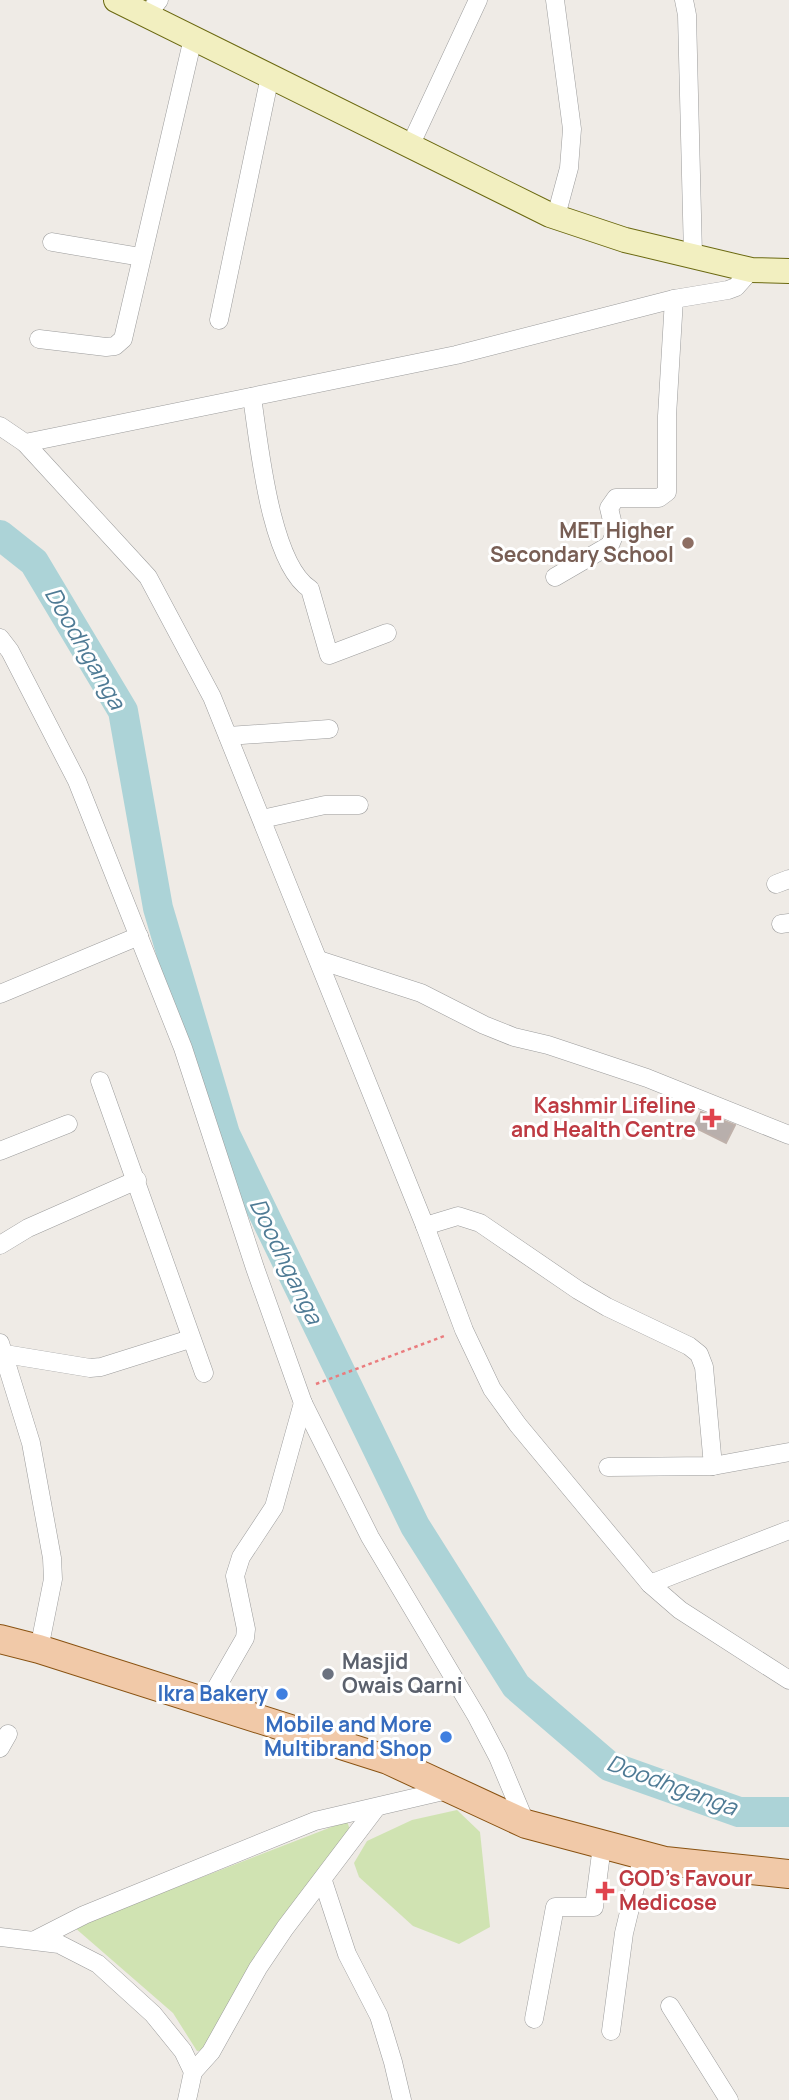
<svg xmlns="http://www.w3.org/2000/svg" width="789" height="2100" viewBox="0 0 789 2100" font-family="Manrope,sans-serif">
	<rect width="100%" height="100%" fill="#efebe6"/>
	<g fill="#d0e3b2">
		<path d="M457,1810L480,1832L490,1927L459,1944L413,1926L359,1877L354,1863L367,1841L412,1820Z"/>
		<path d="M347,1821L351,1833L332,1866L260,1949L212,2049L197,2051L173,2013L74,1927Z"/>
	</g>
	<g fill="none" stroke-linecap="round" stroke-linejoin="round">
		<path stroke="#acd3d7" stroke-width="30" d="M0,535L34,562L123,711L158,908L225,1134L415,1526L516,1686L609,1766L739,1812H789"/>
	</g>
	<path fill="#b8afac" stroke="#bfb1aa" stroke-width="2" d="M701,1112L735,1125L726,1143L694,1127Z"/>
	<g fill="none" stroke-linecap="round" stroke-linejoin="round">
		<defs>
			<g id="street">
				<path d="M555,0L572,129L569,168L556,216"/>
				<path d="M684,0L687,15L693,255"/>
				<path d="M147,15L159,0"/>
				<path d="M410,146L478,0"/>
				<path d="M52,242L141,257"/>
				<path d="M219,320L270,76"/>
				<path d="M39,339L106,347L115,346L123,339L193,38"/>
				<path d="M252,397C259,443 270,563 310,589L329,655L387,633"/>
				<path d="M0,426L25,443L456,355L674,299L728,290L736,287L751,270"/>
				<path d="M25,443L148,577L212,697L425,1226L464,1330L492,1389L518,1425L650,1584L680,1610L789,1680"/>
				<path d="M555,577L610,545L615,533L609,508L616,498H659L667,492V416L674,299"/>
				<path d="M0,638L10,651L77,781L183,1048L255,1268L303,1403L370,1537L477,1717L498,1757L526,1824"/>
				<path d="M228,736L329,729"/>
				<path d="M262,819L325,805H359"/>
				<path d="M776,884L789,879"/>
				<path d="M781,924L789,923"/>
				<path d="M319,960L421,993L484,1025L514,1037L548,1045L647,1078L789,1135"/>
				<path d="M0,994L139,936"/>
				<path d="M100,1081L204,1373"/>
				<path d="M0,1151L68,1124"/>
				<path d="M425,1226L458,1216L480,1223L578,1290L607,1307L689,1346L699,1354L704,1367L713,1466"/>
				<path d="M0,1245L28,1228L137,1180"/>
				<path d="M0,1343L31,1443L52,1558L53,1579L39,1649"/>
				<path d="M5,1354L90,1368L101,1367L190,1339"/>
				<path d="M608,1467L713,1466L789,1452"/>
				<path d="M650,1584L789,1530"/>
				<path d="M207,1704L245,1638L246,1629L235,1576L241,1557L274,1507L303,1403"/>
				<path d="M0,1748L8,1734"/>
				<path d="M323,1881L347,1954L379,2016L393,2062L402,2100"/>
				<path d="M0,1937L59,1944L98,1964L153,2014L183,2051L193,2072L187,2100"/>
				<path d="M35,1940L84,1915L315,1821L452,1789"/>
				<path d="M670,2006L729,2100"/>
				<path d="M534,2019L555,1907H594L602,1846"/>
				<path d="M611,2031L624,1933L643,1855"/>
				<path d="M193,2072L211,2052L258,1968L285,1928L376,1808"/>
			</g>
			<path id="secondary" d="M116,0L550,215L625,240L751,270L789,271"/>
			<path id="primary" d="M0,1639L39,1649L388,1760L526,1824L665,1861L789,1874"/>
		</defs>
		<use href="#street" stroke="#9c9c9c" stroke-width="19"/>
		<use href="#secondary" stroke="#6b6911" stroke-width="26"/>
		<use href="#primary" stroke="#895211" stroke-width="30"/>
		<path stroke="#ea7c7e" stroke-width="2.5" stroke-dasharray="3.5 3.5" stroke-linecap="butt" d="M316,1384L447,1335"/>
		<use href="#street" stroke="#fff" stroke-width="18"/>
		<use href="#secondary" stroke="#f2efc0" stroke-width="24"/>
		<use href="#primary" stroke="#f1c9a8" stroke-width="28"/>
	</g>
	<circle fill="#8d6e63" stroke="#fff" stroke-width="2.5" cx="688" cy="543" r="7"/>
	<g fill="#e0444e" stroke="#fff" stroke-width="2.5">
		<path d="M708.5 1107.5h7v7h7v7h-7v7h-7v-7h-7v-7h7z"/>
		<path d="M601.5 1880.5h7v7h7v7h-7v7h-7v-7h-7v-7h7z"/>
	</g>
	<circle fill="#6b7280" stroke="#fff" stroke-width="2.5" cx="328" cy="1674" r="7"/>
	<g fill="#3f7fe0" stroke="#fff" stroke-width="2.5">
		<circle cx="282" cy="1694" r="7"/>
		<circle cx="446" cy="1737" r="7"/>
	</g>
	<g text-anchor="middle" stroke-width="6" stroke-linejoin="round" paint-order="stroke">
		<g font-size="21" font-weight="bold" fill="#785e54" stroke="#fff" text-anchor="end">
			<text x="674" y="538">MET Higher<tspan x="674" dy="24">Secondary School</tspan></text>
		</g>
		<g font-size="21" font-weight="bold" fill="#be3a42" stroke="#fff" text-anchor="end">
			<text x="696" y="1113">Kashmir Lifeline<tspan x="696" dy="24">and Health Centre</tspan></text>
			<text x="619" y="1886" text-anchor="start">GOD's Favour<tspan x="619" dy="24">Medicose</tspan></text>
		</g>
		<g font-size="21" font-weight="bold" fill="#5b616d" stroke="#fff" text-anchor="start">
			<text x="342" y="1669">Masjid<tspan x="342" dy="24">Owais Qarni</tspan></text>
		</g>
		<g font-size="21" font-weight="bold" fill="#366cbe" stroke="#fff" text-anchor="end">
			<text x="268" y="1701">Ikra Bakery</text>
			<text x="432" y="1732">Mobile and More<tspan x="432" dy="24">Multibrand Shop</tspan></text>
		</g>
		<g font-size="23" font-style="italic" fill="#4f7b95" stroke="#fff">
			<text transform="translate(85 648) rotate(60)" y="8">Doodhganga</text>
			<text transform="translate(286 1261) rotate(64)" y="8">Doodhganga</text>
			<text transform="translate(672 1785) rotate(20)" y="8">Doodhganga</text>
		</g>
	</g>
</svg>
